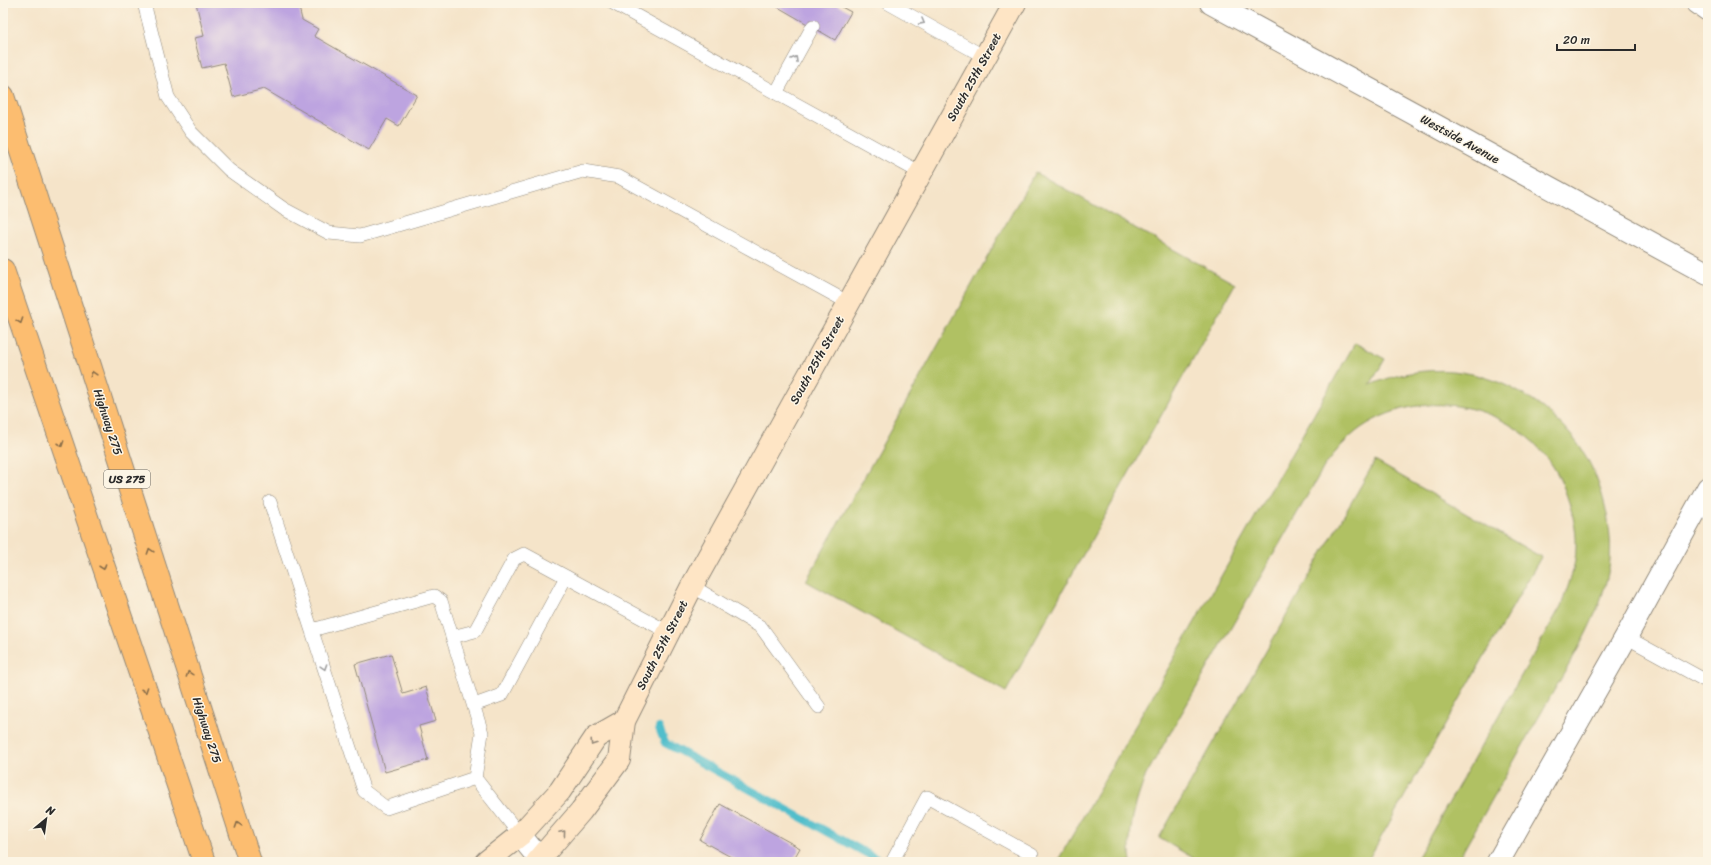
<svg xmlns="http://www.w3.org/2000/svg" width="1711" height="865" viewBox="0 0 1711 865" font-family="Sriracha,sans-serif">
	<rect width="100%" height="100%" fill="#fcf5e5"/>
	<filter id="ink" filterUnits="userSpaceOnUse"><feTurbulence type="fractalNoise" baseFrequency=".025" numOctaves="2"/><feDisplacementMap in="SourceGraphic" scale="8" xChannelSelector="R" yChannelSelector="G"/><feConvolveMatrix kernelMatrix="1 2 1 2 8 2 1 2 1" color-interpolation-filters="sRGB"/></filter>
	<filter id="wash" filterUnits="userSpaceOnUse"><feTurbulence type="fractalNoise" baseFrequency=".012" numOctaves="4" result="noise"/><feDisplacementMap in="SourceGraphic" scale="16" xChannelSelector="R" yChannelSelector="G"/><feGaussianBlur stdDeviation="0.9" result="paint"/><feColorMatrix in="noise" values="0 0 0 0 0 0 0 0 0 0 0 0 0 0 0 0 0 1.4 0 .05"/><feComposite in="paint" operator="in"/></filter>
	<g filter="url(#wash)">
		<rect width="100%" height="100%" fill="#f5e4c9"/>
		<g fill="#b0c164" stroke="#6e7648">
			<path d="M1035,172L1235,284L1006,692L806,581Z"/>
			<path d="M1355,343L1385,359L1370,385C1424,362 1481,366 1530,399C1550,412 1569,430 1582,450C1602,480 1615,532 1609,568C1601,615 1572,659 1548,701C1518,754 1487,808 1457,862H1415L1561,606C1568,586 1576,568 1576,547C1577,527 1571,507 1564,488C1533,409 1431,380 1361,428C1347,438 1336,451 1325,465L1146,775C1135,804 1127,830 1131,862H1057Z"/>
			<path d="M1375,461L1541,557L1367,862H1200L1159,838Z"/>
		</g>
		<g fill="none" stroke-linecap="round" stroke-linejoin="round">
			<path stroke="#51becb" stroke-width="8" d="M659,728L665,743L877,859"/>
		</g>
		<g id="blocks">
			<g fill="#bda4e0">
				<path d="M196,3H298L302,20L318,29L314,36L417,95L399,126L387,119L369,150L264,89L233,97L224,63L202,68L194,38L204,36Z"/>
				<path d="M771,3H834L851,12L835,40Z"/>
				<path d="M391,654L403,694L426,687L436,721L419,726L428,760L385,772L355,664Z"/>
				<path d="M720,804L800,848L792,862H740L700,840Z"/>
			</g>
		</g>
	</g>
	<g filter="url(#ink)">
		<use href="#blocks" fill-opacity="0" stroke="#90887a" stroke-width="1"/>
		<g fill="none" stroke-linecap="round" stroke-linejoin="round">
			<defs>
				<g id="lane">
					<path d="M144,3L168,97L191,132L229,170L284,209L329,233L360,236L583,171L619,177L849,303"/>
					<path d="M613,3L921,173"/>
					<path d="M888,3L985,57"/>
					<path d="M776,93L813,26"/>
					<path d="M270,502L364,791L386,808L475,778L482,733L441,601L434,596L312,630"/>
					<path d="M692,586L761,627L819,707"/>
					<path d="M452,637L475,631L514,559L524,554L668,632"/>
					<path d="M1626,637L1708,682"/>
					<path d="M474,705L502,695L566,577"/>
					<path d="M475,778L520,835"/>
					<path d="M892,862L927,797L1032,855"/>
				</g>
				<g id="street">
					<path d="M1211,3L1708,274"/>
					<path d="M1698,3L1708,10"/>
					<path d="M520,835L542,862"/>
					<path d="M1498,862L1626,637L1708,488"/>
				</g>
				<g id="secondary">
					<path d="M486,862L520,835L560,791L596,737L624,721"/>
					<path d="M537,862L581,811L619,760L624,721L692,586L1015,3"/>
				</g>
				<g id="highway">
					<path d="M3,96L250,862"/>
					<path d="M3,270L204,862"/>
				</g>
			</defs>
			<use href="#lane" stroke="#90887a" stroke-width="14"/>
			<use href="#street" stroke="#90887a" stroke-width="24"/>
			<use href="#secondary" stroke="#90887a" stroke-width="24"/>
			<use href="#highway" stroke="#90887a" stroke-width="24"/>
			<use href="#lane" stroke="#fff" stroke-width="13"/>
			<use href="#street" stroke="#fff" stroke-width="22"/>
			<use href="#secondary" stroke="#fee5c5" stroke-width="22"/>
			<use href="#highway" stroke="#fcbd6f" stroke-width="22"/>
		</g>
		<defs><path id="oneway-chevron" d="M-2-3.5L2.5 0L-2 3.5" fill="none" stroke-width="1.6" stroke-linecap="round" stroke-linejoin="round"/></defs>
		<g stroke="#a0a0a0">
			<use href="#oneway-chevron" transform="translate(922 22) rotate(29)"/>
			<use href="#oneway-chevron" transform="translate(795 59) rotate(-61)"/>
			<use href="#oneway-chevron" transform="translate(324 667) rotate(72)"/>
		</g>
		<g stroke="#896d4a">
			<use href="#oneway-chevron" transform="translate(20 321) rotate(71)"/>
			<use href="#oneway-chevron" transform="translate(93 374) rotate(-108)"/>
			<use href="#oneway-chevron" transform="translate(61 444) rotate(71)"/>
			<use href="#oneway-chevron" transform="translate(150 551) rotate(-108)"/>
			<use href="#oneway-chevron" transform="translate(103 567) rotate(71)"/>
			<use href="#oneway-chevron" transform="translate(189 674) rotate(-108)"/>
			<use href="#oneway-chevron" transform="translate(145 690) rotate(71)"/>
			<use href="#oneway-chevron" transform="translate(238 825) rotate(-108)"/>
		</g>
		<g stroke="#948878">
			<use href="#oneway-chevron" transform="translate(593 743) rotate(124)"/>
			<use href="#oneway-chevron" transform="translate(563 833) rotate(-50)"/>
		</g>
	</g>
	<g text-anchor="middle" stroke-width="3" stroke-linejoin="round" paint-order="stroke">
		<rect fill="#fcf5e5" stroke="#6a6863" stroke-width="1" x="104" y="470" width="46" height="18" rx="3"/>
		<g font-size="11" font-weight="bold" fill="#2b2b2b">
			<text x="127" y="483">US 275</text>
		</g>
		<g font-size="12" fill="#2b2b2b" stroke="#fcf5e5">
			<text transform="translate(974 77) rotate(-61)" y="4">South 25th Street</text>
			<text transform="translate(1460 139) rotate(29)" y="4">Westside Avenue</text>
			<text transform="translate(817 360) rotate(-61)" y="4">South 25th Street</text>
			<text transform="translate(108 422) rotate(72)" y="4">Highway 275</text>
			<text transform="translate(662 645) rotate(-63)" y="4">South 25th Street</text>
			<text transform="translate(207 730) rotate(72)" y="4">Highway 275</text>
		</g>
	</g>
	<rect width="1711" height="865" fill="none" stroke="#fcf5e5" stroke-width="16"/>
	<g transform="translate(46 819) rotate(29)" stroke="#fcf5e5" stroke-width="3" paint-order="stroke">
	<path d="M0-3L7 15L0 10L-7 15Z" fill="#2b2b2b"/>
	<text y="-6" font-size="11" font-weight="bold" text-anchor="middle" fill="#2b2b2b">N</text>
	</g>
	<path d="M1557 44v6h78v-6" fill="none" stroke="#2b2b2b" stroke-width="2"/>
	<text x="1563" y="44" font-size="12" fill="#2b2b2b" stroke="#fcf5e5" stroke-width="3" paint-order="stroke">20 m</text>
</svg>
